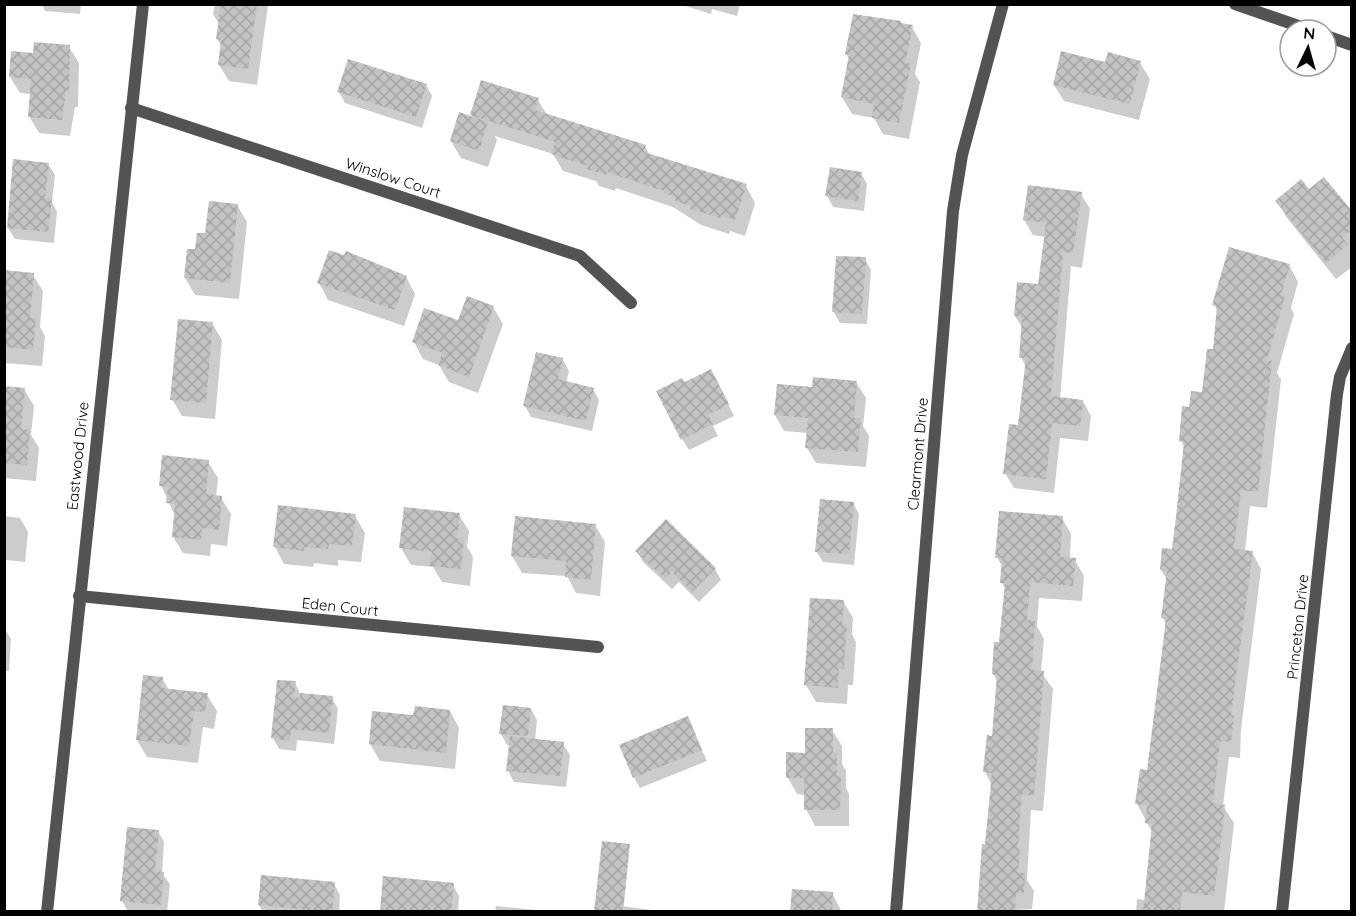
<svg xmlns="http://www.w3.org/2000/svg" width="1356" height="916" viewBox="0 0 1356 916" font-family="Quicksand,sans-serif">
	<defs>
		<pattern id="building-cross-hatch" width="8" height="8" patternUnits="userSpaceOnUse" patternTransform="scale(1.5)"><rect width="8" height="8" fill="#c3c3c3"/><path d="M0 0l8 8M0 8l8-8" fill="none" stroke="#a6a6a6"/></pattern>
	</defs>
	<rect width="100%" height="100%" fill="#fff"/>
	<g fill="#0003">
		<path d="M42,4H81L80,14L45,11Z"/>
		<path d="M215,4L268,5L257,85L229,81L219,65L222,47L217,39L219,24L213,14Z"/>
		<path d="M679,4H740L737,16L712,9L711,14Z"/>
		<path d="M902,25L912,27L921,43L915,74L920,82L909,139L883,134L874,118L852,114L842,97L850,60L846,54Z"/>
		<path d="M69,47L79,63L78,107H75L70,136L39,133L29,116L31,94L20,93L10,77L35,55Z"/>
		<path d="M1140,63L1150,79L1139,120L1064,101L1054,85L1106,64Z"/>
		<path d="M426,85L432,96L422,128L345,103L339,92Z"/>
		<path d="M538,100L547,115L645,147L650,155L746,186L755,203L745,236L730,231L729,234L701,225L673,207L616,188L615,191L599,186L596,181L563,171L553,154L495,136L497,140L488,167L461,158L451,141L474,119L472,115Z"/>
		<path d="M48,164L55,175L52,202L57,212L54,243L15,239L8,228Z"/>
		<path d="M861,173L867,184L864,211L833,207L827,196Z"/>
		<path d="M1309,191L1352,213V267L1336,279L1287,218L1277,201Z"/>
		<path d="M1081,194L1090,209L1082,268L1071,266L1060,399L1083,401L1091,416L1088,441L1060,438L1054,493L1014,488L1005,473L1019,427L1026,367L1021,357L1023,329L1015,316L1039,286L1046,237L1033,235L1024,220Z"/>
		<path d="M237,205L247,222L239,299L195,295L185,278L197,251L207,235Z"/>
		<path d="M865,259L871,270L867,324L840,323L833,311Z"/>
		<path d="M1289,265L1298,282L1291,308L1294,314L1277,373L1281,379L1267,508L1250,506L1245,551L1252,552L1261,569L1241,730L1240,758L1229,757L1223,806L1234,823L1224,912H1136L1137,899L1145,900L1152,832L1137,804L1149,771L1155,708L1158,709L1167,626L1163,618L1167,580L1161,570L1173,551L1185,448L1181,441L1190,408L1203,394L1214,351L1218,312L1214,304Z"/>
		<path d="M4,272L33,275L43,291L40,327L45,336L42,366L4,363Z"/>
		<path d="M406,277L415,294L404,326L328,300L319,283Z"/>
		<path d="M493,307L503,324L478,393L449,382L439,365L423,359L414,342Z"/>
		<path d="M212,323L222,340L215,419L182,416L172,399Z"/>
		<path d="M563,360L569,371L566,383L593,389L599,400L592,431L531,417L525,406Z"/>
		<path d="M717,382L734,416L713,426L718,436L689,450L682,439L684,384Z"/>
		<path d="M856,382L866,398L863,426L869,436L866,467L816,463L807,448L808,433L784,431L775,415L778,385L814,388Z"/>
		<path d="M4,387L24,389L34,406L31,435L39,448L36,481L4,478Z"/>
		<path d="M208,462L218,478L216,497L221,498L231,514L227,546L211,544L210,556L183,553L173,537L175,516L161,485Z"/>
		<path d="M853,503L859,514L854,565L823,562L816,551Z"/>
		<path d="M459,515L469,531L467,546L473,557L470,586L442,582L433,567L411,565L401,548Z"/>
		<path d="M4,516L20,518L28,532L25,562L6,560L4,572Z"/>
		<path d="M355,516L365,533L361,562L338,560V566L314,563L313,567L284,564L275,547Z"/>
		<path d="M1062,518L1071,534L1070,559L1075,560L1084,576L1082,601L1039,598L1037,626L1044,639L1041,672L1053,689L1043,811L1031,810L1027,880L1034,891L1032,909L979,912L992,785L985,772L993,737L998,682L993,674L1001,644L1006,589L1002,583L1003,568L997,557Z"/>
		<path d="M595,525L605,542L600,596L576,593L567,576L522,573L512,556Z"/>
		<path d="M637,551L715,569L721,580L699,602L679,582L672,589L643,562Z"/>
		<path d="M843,601L853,618L852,634L856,642L853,685H848L847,704L816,702L806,685Z"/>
		<path d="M4,627L11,639L9,671H4Z"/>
		<path d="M162,678L169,690L207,695L217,711L214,729L203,727L198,763L147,757L137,740Z"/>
		<path d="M295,683L301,695L332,698L338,709L334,744L297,740L296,751L279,749L273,738Z"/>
		<path d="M531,709L537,720L535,740L563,744L570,755L566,787L514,782L508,771L511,745H507L501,734Z"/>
		<path d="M450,711L459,728L455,769L380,761L370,744L415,717Z"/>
		<path d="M687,718L707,761L640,788L634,777Z"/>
		<path d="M832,730L842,746V764L846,771V788L849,794V826H815L806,809V795L797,794L788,778L806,754Z"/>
		<path d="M158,831L164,842L162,873L170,884L167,912H128L122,901Z"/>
		<path d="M334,884L340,895L339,912H263L259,905Z"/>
		<path d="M453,885L459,896L458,912H381Z"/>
		<path d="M832,893L842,912H792Z"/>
		<path d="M496,906L556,912H495Z"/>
		<path d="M622,906L667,912H622Z"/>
	</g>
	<g fill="url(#building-cross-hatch)">
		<path d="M221,4H257L248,69L218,65L221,40L216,39Z"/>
		<path d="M853,14L901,21V23L913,25L905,63L911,64L899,123L872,118L874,104L841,97L849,55L845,54Z"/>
		<path d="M34,42L70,45L69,91L66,90L62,120L28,117L31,79L9,77L11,51L33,53Z"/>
		<path d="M1061,51L1105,62L1108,52L1141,61L1130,104L1053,85Z"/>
		<path d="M348,59L427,84L416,117L337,92Z"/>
		<path d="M481,80L539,98L535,110L646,145L644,152L747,184L735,220L721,215L720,218L690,209L691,206L675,201L676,197L663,193L664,191L607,172L606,175L587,169L588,166L551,154L555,142L470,115Z"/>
		<path d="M459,112L488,122L479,151L450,141Z"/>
		<path d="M13,159L49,163L45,198L52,199L48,232L7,228Z"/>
		<path d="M830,167L862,172L858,201L825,196Z"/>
		<path d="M1324,177L1352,211V230L1342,237L1348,245L1326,263L1275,201L1301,179L1309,189Z"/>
		<path d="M1028,185L1082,192L1073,253L1063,252L1051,396L1083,400L1080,426L1052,423L1046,479L1003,474L1009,424L1018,425L1026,358H1019L1022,317L1014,316L1017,282L1038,284L1046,223L1023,220Z"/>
		<path d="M209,201L238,204L230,283L184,278L187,249H195L197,233H205Z"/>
		<path d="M1229,247L1290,264L1281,295L1285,296L1267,360L1272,361L1258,492L1241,490L1234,549L1253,551L1231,715H1234L1231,742L1220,741L1213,803L1225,805L1222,832L1214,896L1182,892L1180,912H1143L1152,824L1145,823L1147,805L1135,804L1140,769L1147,770L1166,619L1161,618L1167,571L1160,570L1162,548L1172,549L1176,517L1184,442L1179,441L1182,406L1189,407L1191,391L1202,392L1207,349H1213L1217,306L1212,305Z"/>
		<path d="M329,250L344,255L346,251L407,276L395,310L317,283Z"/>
		<path d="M836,256L866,257L862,314L832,312Z"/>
		<path d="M4,270L34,273L30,318H36L33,350L4,347Z"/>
		<path d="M467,296L494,306L469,377L438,365L442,353L412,342L424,308L458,320Z"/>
		<path d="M178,319L213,322L206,403L170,400Z"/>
		<path d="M536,352L563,358L558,379L594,388L586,421L523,406Z"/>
		<path d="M711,369L729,404L708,415L713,424L681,440L656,391L682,378L685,382Z"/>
		<path d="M813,377L857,381L854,418H861L858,452L805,448L808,418L774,415L777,384L812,387Z"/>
		<path d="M4,386L25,388L21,429L30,430L27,465L4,463Z"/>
		<path d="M162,455L209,460L206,494L222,496L219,530L202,528L201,540L172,537L175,504L166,503L168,487L159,486Z"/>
		<path d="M820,499L854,502L849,554L815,552Z"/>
		<path d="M278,505L356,514L352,546L329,544L328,549L305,547L304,551L273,547Z"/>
		<path d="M404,507L460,513L457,538L464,539L461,569L430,566L432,552L399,548Z"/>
		<path d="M999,511L1063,516L1060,557L1076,558L1073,586L1030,582L1027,620L1035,621L1032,670L1044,671L1034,796L1022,794L1018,846L1020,847L1018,873H1025L1024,893H1016L1015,912H977L982,844H985L992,773L983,772L987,735L992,736L997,675L992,674L994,642H999L1005,583H1000L1002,558H995Z"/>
		<path d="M515,516L596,524L591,580L565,577L566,561L511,556Z"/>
		<path d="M666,519L716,568L692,592L672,572L665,579L635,551Z"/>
		<path d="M810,598L844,600L842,624H847L844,669H839L838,688L804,685Z"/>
		<path d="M143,675L163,677L162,688L208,693L205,712L194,711L189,746L136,740Z"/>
		<path d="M277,680L296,681L294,697L300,698V693L333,696L329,733L291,729L290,741L271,738Z"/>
		<path d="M503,705L531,708L528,736L499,734Z"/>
		<path d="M415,706L450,710L446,753L369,744L372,711L413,715Z"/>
		<path d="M688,716L702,750L633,778L619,745Z"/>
		<path d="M805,728H833V753H837V776H841L840,810H804V778H786V752L805,753Z"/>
		<path d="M510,736L564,742L560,776L506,771Z"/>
		<path d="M127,827L159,830L155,871L164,872L161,905L120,901Z"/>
		<path d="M602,841L630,844L623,912H594Z"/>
		<path d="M261,875L335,882L332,912L258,905Z"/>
		<path d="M383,876L454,883L451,912H380Z"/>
		<path d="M792,889L833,892L832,912H790Z"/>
	</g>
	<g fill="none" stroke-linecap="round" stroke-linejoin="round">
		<g stroke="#535353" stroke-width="12">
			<path d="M131,108L580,256L631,303"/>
			<path d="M79,596L598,647"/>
			<path d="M47,912L143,4"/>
			<path d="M896,912L953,211L962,155L1003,4"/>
			<path d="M1282,912L1337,394L1340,377L1352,348"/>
		</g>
		<g stroke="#535353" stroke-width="12">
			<path d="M1235,4L1310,30"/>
			<path d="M1326,36L1352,45"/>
		</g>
	</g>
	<g text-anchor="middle" stroke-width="4.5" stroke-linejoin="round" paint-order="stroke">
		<g font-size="15" fill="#000" stroke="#fff">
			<text transform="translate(393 178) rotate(18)" y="5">Winslow Court</text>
			<text transform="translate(918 454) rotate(-85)" y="5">Clearmont Drive</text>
			<text transform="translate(78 456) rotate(-84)" y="5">Eastwood Drive</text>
			<text transform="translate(340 607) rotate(6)" y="5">Eden Court</text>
			<text transform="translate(1298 627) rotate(-84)" y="5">Princeton Drive</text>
		</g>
	</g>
	<rect width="1356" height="916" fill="none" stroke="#000000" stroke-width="12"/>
	<g transform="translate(1308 48) rotate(5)"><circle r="28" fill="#ffffff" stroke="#999999" stroke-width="1.5"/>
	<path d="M0-4.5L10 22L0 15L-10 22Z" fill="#000000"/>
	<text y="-9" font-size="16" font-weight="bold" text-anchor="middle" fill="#000000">N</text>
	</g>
</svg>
